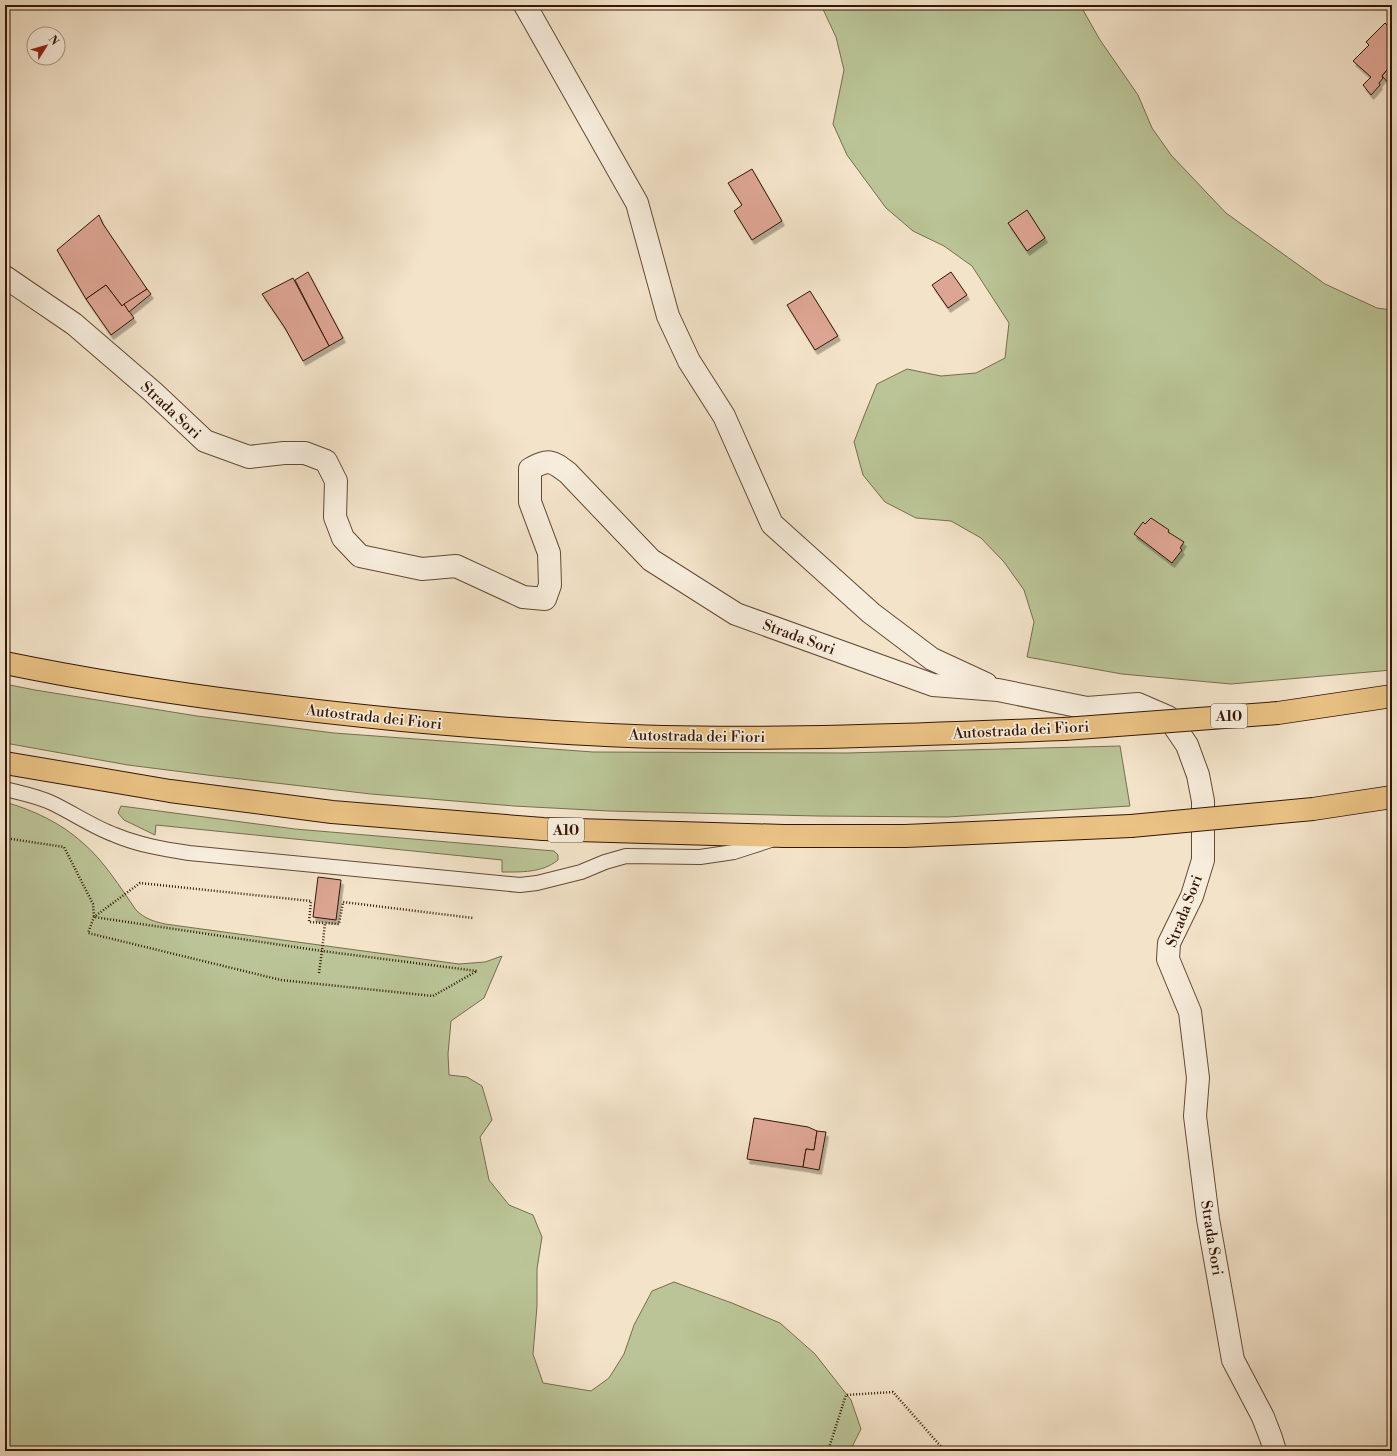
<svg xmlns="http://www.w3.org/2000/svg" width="1397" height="1456" viewBox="0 0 1397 1456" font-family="'Libre Bodoni',serif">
	<defs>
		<filter id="shadow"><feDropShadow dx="2.5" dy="4.5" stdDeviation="0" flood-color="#0004"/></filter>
	</defs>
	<rect width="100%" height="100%" fill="#f3e3c9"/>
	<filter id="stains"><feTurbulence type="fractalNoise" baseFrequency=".005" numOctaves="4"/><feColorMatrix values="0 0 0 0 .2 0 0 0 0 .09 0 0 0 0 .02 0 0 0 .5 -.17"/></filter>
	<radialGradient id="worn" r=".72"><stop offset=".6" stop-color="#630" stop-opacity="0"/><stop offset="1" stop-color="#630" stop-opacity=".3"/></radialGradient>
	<g fill="#bac496" stroke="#786d4d">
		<path d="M821,5H1079L1083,10L1100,40L1138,95L1152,128L1171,155L1226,213L1325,284L1377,308L1392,310V670L1231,684L1122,674L1027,657L1034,622L1024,590L1004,562L981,538L951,521L916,518L885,502L863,475L854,442L864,416L877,384L907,369L941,376L976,373L1005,358L1009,323L972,266L944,246L913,231L886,208L847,155L833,124L844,70L836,37Z"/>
		<path d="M5,684L35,690L197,716L334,733L593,752L846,753L1120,746L1130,806L947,817L817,816L609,811L514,806L371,794L215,776L128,765L5,743Z"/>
		<path d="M5,802C33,810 61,823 83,843C104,861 120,887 136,910C145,919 153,921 165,924L459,964L485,962L502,956L484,998L451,1021L448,1054L449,1075L467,1077L482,1086L492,1120L480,1137L489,1180L509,1205L533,1215L542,1237L537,1269V1306L533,1354L543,1383L591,1391L609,1378L624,1354L634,1325L652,1291L674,1282L732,1303L780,1323L815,1354L851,1400L861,1429L850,1451H5Z"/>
		<path d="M121,806L295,829L554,851L558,855V860C542,873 521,872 502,872V860L156,825L155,835L124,820L118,813Z"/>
	</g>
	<g fill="#dda593" stroke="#351604" filter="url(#shadow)">
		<path d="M1385,23L1392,30V64L1382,76L1383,78L1379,83L1380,85L1371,95L1363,85L1371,77L1353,61L1369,45L1366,42Z"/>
		<path d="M1392,64V87L1382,76Z"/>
		<path d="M752,169L782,221L752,240L734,211L742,205L728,183Z"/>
		<path d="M1027,210L1045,238L1027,251L1008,223Z"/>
		<path d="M99,215L103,224L147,289L122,306L106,285L86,299L57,250Z"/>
		<path d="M308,272L343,338L329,346L295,280Z"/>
		<path d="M951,272L967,295L948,308L932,285Z"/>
		<path d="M293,278L329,346L303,361L285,328L262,294Z"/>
		<path d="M106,285L122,306L124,304L134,318L111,335L86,299Z"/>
		<path d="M147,289L151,294L129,312L124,304Z"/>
		<path d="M810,291L838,336L815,350L787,305Z"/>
		<path d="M1151,518L1169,530L1168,532L1184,542L1180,548L1182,550L1172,563L1134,534L1143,522L1145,524Z"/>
		<path d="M318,877L341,880L336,920L313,917Z"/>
		<path d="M754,1118L808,1127L817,1131L814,1150L806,1149L803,1167L747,1159Z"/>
		<path d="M817,1131L826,1132L819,1170L803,1167L806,1149L814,1150Z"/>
	</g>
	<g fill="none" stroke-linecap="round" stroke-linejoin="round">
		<defs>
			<path id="service" d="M5,789C21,793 37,796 52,803C73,813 93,827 115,835C139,845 163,849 189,853L520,885L537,883L581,872L605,862L626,856L700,857L734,852L771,840"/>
			<g id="minor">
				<path d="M525,5L637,203L668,316L689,361L724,416L772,524L871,613L932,659L986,684"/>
				<path d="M5,277L74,324L153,392L205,441L249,457L284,453H305L326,461L336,481L335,517L343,538L360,556L422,569L456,566L523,597L545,599L550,585L549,553L530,502V469C549,459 551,460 568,473L651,560L736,614L933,685L998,690L1087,708L1138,704L1168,717L1187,745L1198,775L1203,801V860L1192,896L1169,943L1168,959L1190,1012L1198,1078L1195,1116L1208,1219L1233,1360L1263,1417L1271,1438L1275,1451"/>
			</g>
			<g id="motorway">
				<path d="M5,663C136,690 269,707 402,720C489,728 576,735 663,737C797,740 931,734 1064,729"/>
				<path d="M5,763L170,791L332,812L543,829L784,836H905L1131,826"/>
			</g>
		</defs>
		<use href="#service" stroke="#644935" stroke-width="16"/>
		<use href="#minor" stroke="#644935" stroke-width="24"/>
		<use href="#motorway" stroke="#351604" stroke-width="24"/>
		<g stroke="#351604" stroke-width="2.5" stroke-dasharray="1 2" stroke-linecap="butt">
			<path d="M5,838L64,847L93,904L94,917L322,951L325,923L339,924L343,902L473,918"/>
			<path d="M319,973L322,951L477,971L433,996L281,980L88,933L94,917L140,883L311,901L309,922L325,923"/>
			<path d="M828,1451L846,1395L893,1392L945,1451"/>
		</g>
		<use href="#service" stroke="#f7eddc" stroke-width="14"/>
		<use href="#minor" stroke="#f7eddc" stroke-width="22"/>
		<use href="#motorway" stroke="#eac284" stroke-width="22"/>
		<defs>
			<g id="motorway-bridge">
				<path d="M1064,729L1278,713L1392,696"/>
				<path d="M1131,826L1313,809L1392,797"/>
			</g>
		</defs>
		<use href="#motorway-bridge" stroke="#351604" stroke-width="24" stroke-linecap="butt"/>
		<use href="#motorway-bridge" stroke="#eac284" stroke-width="22"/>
	</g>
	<g text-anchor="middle" stroke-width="3.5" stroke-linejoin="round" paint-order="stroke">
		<g fill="#f7eddc" stroke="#6f5645" stroke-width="1">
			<rect x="1211" y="704" width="36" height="24" rx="3"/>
			<rect x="548" y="818" width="36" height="24" rx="3"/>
		</g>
		<g font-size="14" font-weight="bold" fill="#351604">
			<text x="1229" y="721">A10</text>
			<text x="566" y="835">A10</text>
		</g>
		<g font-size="15" fill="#351604" stroke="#f7eddc">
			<text transform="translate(171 410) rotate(43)" y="5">Strada Sori</text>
			<text transform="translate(799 637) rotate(20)" y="5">Strada Sori</text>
			<text transform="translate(374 717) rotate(6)" y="5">Autostrada dei Fiori</text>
			<text transform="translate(1021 730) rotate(-3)" y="5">Autostrada dei Fiori</text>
			<text transform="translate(697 736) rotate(1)" y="5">Autostrada dei Fiori</text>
			<text transform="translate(1184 911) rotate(-69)" y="5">Strada Sori</text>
			<text transform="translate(1212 1238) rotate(81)" y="5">Strada Sori</text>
		</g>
	</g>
	<rect width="1397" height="1456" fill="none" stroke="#f3e3c9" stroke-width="20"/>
	<rect x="6" y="6" width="1385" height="1444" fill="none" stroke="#351604" stroke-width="2"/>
	<rect x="10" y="10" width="1377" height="1436" fill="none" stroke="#351604"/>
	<g transform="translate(46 46) rotate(53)"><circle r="19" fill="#f7eddc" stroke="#a99786"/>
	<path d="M0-3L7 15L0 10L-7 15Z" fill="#8f2418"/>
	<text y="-6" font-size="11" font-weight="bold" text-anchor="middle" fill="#351604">N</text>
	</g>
	<rect width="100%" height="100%" filter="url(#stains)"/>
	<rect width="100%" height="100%" fill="url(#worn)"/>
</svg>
